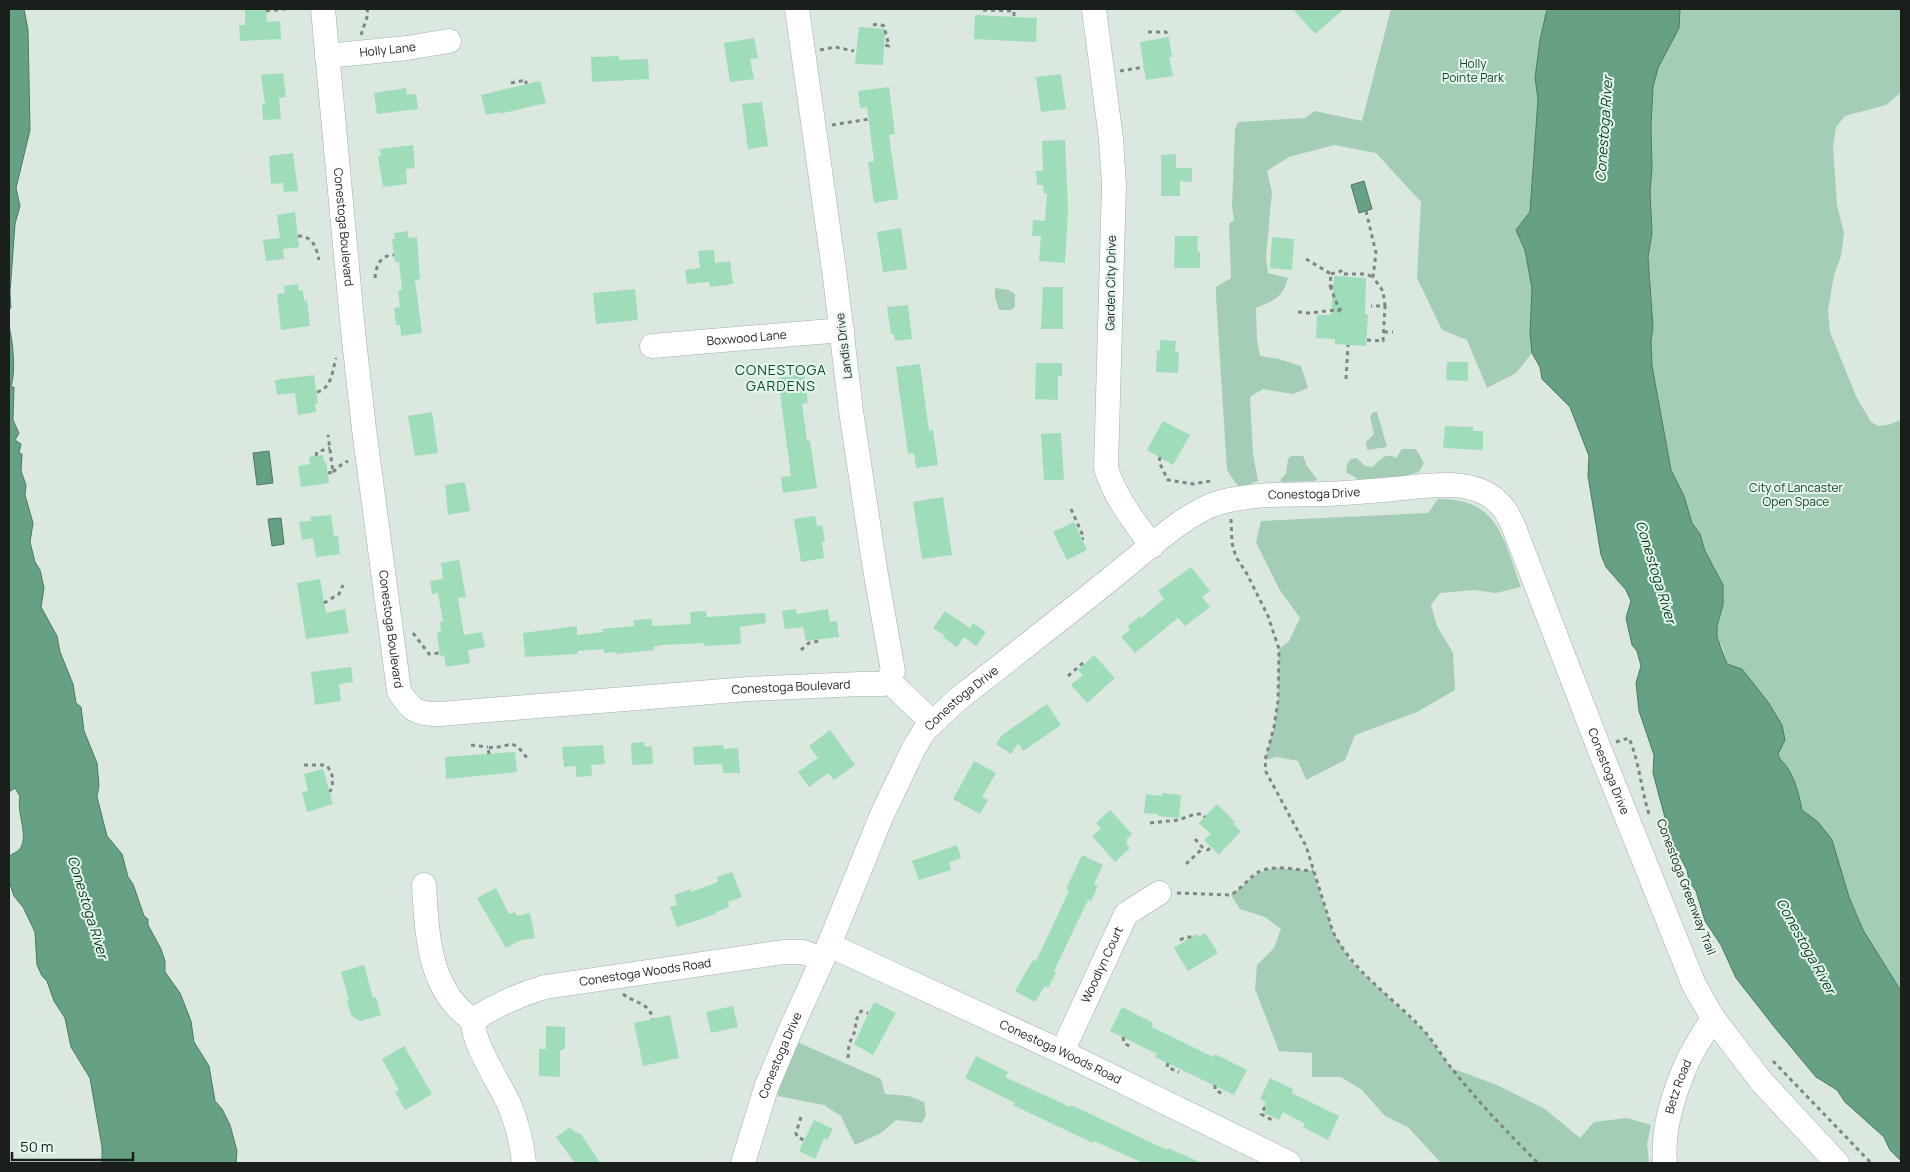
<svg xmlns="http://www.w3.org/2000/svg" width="1910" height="1172" viewBox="0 0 1910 1172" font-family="Manrope,sans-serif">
	<rect width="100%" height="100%" fill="#dae8e0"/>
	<g fill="#a3cdb5">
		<path d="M1391,9H1547L1540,40L1535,78L1538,99L1530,212L1516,230L1525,250L1532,288L1530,333L1532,353L1516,373L1487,388L1467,340L1442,330L1417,278L1421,202L1376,153L1334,145L1289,157L1267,171L1272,192L1266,257L1268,273L1288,278C1282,299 1274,300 1256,308L1257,340L1260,356L1279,359L1301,366L1308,388L1293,394L1263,389L1250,397L1253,454L1258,481L1239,488L1227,470L1216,297V287L1231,278L1229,224L1234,220L1232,207L1235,129L1238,122L1305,118L1315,111L1362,121Z"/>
		<path d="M1680,9H1901V92L1886,105L1845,116L1836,127L1833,147L1837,205L1844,233L1841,256L1834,275L1828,310L1830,332L1856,396L1871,422L1878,426L1887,425L1901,420V991L1863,930L1818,822L1802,810L1796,785L1787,766L1779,759L1778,754L1781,747L1754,685L1742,669L1727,664L1723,648L1717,637V626L1723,605V585L1705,551L1700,534L1692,523L1684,496L1671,470L1652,366L1651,341L1653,327L1648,257L1652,233L1650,191L1652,168L1651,125L1653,87L1658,68L1679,28Z"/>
		<path d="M995,288L1009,290L1015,294V307L1011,310H999L995,297Z"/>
		<path d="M1373,412H1377L1387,447L1367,450L1366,442L1374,434L1370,417Z"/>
		<path d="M1402,449H1416L1424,463L1419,472L1397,478L1361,481L1346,472L1347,464L1351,459L1357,458L1365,466L1373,467C1380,459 1386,452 1396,458Z"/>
		<path d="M1291,456H1303L1307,466L1317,479L1315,481L1282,482L1280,480L1286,474L1288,459Z"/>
		<path d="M1438,499C1499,498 1503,539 1521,587L1496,593L1474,590L1440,593L1431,605L1437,626L1453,653L1455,690L1417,712L1355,735L1345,760L1306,780L1298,761L1277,757L1265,760L1274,727L1278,701L1279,649L1289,641L1300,618L1279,589L1256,542L1261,521L1428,513Z"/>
		<path d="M1276,868L1313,871L1333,932L1349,959L1360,971L1425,1032L1451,1068L1497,1085L1545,1109L1580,1138L1594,1122L1627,1118L1651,1125L1647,1144L1649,1163H1441L1408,1127L1385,1116L1362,1090L1341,1077H1312V1053L1279,1051L1255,989L1257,965L1274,948L1281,929L1265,917L1240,909L1231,895C1249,883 1253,871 1276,868Z"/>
		<path d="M797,1042L881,1079L885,1094L909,1096L924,1102L926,1115L922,1123L896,1120L881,1133L855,1145L841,1116L824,1105L778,1096L776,1086Z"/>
	</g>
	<g fill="#65a182" stroke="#4e7a63">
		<path d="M9,9H24L28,30L30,130L16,188L20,206L15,224L10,293L11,308L9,309Z"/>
		<path d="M1547,9H1680L1679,28L1658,68L1653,87L1651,125L1652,168L1650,191L1652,233L1648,257L1653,327L1651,341L1652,366L1671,470L1684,496L1692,523L1700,534L1705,551L1723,585V605L1717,626V637L1727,664L1742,669L1768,702L1782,725L1785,740L1778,754C1780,761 1784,762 1787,767C1796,781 1799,795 1802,810L1818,822L1832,840L1849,897L1863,930L1901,991V1161L1890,1150L1884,1137L1845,1102L1837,1090L1816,1077L1776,1029L1736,978L1721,945L1705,921L1696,891L1689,881L1687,870L1671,840L1653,773L1654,755L1639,711L1636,683L1641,666L1637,651L1632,645L1626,618L1631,601L1626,590L1606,567L1601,555L1588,476L1589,456L1570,407L1542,379L1540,367L1532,353L1530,333L1532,288L1525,250L1516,230L1530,212L1538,99L1535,78L1540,40Z"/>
		<path d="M1364,181L1372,209L1359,213L1351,185Z"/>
		<path d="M9,326C13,342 16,371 11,387H14L13,420L19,433L15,440L21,444L19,453L22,454L21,471L26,485L25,495L33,523L30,542L35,562L40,570L44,588L41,607L57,636L60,652L73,684L76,703L81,707L84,731L97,763L99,785L97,797L107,836L122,854L128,877L133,884L144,916L148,919V925L161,949L165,961V972L180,993L191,1021L194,1042L209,1066L215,1101L222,1109L230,1125L237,1151L236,1163H102V1147L90,1078L71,1047L65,1018L54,1001L47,981L42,976L37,965L35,932L23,907L14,896L9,881V856C12,854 17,852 19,850C30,838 16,812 20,796L15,788L9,792Z"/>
		<path d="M269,451L273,483L257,485L253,453Z"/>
		<path d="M281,518L284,544L272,546L268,519Z"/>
	</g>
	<g fill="#9edcba">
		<path d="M245,9H266L267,22L280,21L281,39L240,41L239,25H245Z"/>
		<path d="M1293,9H1344L1315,34Z"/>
		<path d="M975,15L1037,18L1036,42L974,39Z"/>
		<path d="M859,27L885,29L883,65L855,64Z"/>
		<path d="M1169,37L1172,57H1169L1173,76L1146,80L1140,42Z"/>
		<path d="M754,38L758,58L750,59L754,79L730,82L724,43Z"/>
		<path d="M619,56V60L648,59L649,79L592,82L591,57Z"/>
		<path d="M283,73L286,97L279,98L281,119L263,120L262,104H265L261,75Z"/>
		<path d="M1061,74L1066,109L1041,112L1036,77Z"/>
		<path d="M540,81L546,103L499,114L500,112L486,115L481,95Z"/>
		<path d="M889,87L895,134L889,135L898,199L874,203L868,162L874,161L867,107L860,108L858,91Z"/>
		<path d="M406,88L407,95L416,94L418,109L377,114L374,93Z"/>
		<path d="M762,102L768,146L748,149L742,104Z"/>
		<path d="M1065,140L1068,210L1065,263L1039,261L1041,236H1032L1033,220L1045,221L1047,193L1044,194L1043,185H1037L1036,171H1043L1042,141Z"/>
		<path d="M413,145L415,168L406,169L407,184L383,187L378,157L381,156L380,149Z"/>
		<path d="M293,153L298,191L284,192L283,183L271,184L269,156Z"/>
		<path d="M1176,154V168H1192V182L1180,181V196H1161V155Z"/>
		<path d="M295,212L299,247L283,249L284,259L266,261L263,240L280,238L277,215Z"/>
		<path d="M901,228L907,269L883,272L877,232Z"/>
		<path d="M408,231V238L417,237L420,279L415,280L422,333L401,336L400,325H396L394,308L400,307L398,291L402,290L399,262H395L392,239H395L394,233Z"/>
		<path d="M1175,236H1198L1197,251L1200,252V268H1174Z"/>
		<path d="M1272,237L1294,239L1292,270L1270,268Z"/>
		<path d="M714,250L715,263L730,261L733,284L710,287L709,282L687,284L685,270L700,268L698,251Z"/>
		<path d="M1334,276L1366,278L1365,314L1368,315L1366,346L1335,344V339L1316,338L1317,315H1331Z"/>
		<path d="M298,284L299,291L303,290L304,301L307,300L310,326L281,330L277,294L285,293L284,286Z"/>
		<path d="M1043,287H1063V329H1041Z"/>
		<path d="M635,289L638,320L596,324L593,293Z"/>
		<path d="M908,305L912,339L895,341L894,334H891L887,307Z"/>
		<path d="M1160,340L1176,341L1175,352H1179L1178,373L1156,372L1157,350L1160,351Z"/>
		<path d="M1447,362H1468V381L1446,380Z"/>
		<path d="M1036,363H1062V376H1058V400L1035,399Z"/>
		<path d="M920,364L929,431L933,430L938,465L916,468L914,453L908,454L896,367Z"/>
		<path d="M804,374L808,403L802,404L807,441H810L817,488L783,493L781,477L791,476L778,378Z"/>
		<path d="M314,375L318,403L315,404L316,412L298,415L295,393L277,395L275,380Z"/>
		<path d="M432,412L438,453L415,456L408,416Z"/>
		<path d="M1163,421L1190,435L1173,465L1147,450Z"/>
		<path d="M1445,426L1473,427V431H1483V450L1443,448Z"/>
		<path d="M1061,433L1064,480H1044L1041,434Z"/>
		<path d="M323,455L324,462H326L329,483L301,487L298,466L310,464L309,457Z"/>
		<path d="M465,482L470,511L448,515L445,485Z"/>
		<path d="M943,497L952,555L922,559L913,502Z"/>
		<path d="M331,515L334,536H338L340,554L316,557L313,538L302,540L299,522L311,521L310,517Z"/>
		<path d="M815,516L817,526L822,525L825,541L822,542L824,558L801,562L794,519Z"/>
		<path d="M1074,522L1087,550L1067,560L1053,532Z"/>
		<path d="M459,560L466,597L458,598L464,635L482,632L485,647L468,650L470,663L446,667L444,655L440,656L437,633L441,632L440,622H443L438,593L432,594L430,581L443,579L441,563Z"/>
		<path d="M1191,567L1210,591L1202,597L1210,607L1185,626L1178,618L1135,653L1121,637L1130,629L1128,626L1140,616L1141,618L1164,599L1158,591Z"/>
		<path d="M320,579L326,613L345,609L349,633L306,639L297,583Z"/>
		<path d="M796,609L797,614L828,609L830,622L837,621L839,637L806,641L803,627L785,629L782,611Z"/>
		<path d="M706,611L707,617L765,613L766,623L740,627L741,644L704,646V643L662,645L653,647L654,650L616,654V652L604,653V649L578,651V654L525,657L523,633L577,626V635L603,632L602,629L634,626V620L652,619V626L691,624L690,612Z"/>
		<path d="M945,611L970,628L973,623L986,632L976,646L964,637L957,647L943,637L944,635L933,628Z"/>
		<path d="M1094,655L1115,678L1087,703L1071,685L1083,675L1078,670Z"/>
		<path d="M351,667L353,682L339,684L341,701L315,705L311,672Z"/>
		<path d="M1047,704L1061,725L1023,751L1018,743L1011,754L996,744L1002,735Z"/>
		<path d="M830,730L855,765L834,780L828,773L809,787L798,772L818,758L809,746Z"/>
		<path d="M644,742L645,747L652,746L653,764L632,765L631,743Z"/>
		<path d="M603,745L605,764L591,765L592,776L576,777V766L564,767L562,747Z"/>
		<path d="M723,745L724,749L738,748L740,773H723L722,764L694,765L693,747Z"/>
		<path d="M515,752L517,772L446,779L445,757Z"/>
		<path d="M974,761L996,773L982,797L988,800L980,814L953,799Z"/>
		<path d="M323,769L333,804L307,812L302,792L308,791L304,774Z"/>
		<path d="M1162,793L1181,795L1179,818L1158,816V814L1144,813L1146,794L1162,796Z"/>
		<path d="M1217,804L1235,822L1233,824L1241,831L1219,855L1204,840L1211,834L1199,823Z"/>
		<path d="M1110,810L1132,834L1126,840L1128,842L1126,844L1130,848L1115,862L1092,836L1101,829L1096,823Z"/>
		<path d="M957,845L961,858L949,862L951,870L919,880L912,861Z"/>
		<path d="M1082,855L1103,865L1094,884L1098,886L1091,901L1088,900L1054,971L1056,973L1048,988L1045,986L1035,1002L1015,991L1033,960L1036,961L1069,891L1066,889Z"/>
		<path d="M732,872L742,897L728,902L729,907L716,912V914L677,927L670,907L677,905L674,895L691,889V892L718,882L717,877Z"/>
		<path d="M496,888L509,914L515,912L517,916L530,913L535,938L521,940L506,948L477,898Z"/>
		<path d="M1205,933L1218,953L1188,971L1174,948L1196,934L1198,937Z"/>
		<path d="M364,965L373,998L376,997L381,1015L360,1021L351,1015L347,1001L349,1000L341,972Z"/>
		<path d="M874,1002L896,1013L873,1055L854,1044Z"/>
		<path d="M733,1006L738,1027L711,1033L706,1012Z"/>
		<path d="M1122,1007L1153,1023L1152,1027L1213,1057L1215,1054L1247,1070L1234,1095L1155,1057L1157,1054L1110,1031Z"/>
		<path d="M670,1015L679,1058L643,1066L634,1023Z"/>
		<path d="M546,1026L565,1027V1048L560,1051V1077L539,1076V1049H546Z"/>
		<path d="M404,1046L432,1094L405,1110L395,1092L399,1090L382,1059Z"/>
		<path d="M976,1056L1008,1072L1005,1077L1070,1107L1071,1105L1167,1150L1168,1148L1202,1163H1143L1094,1141L1093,1143L1013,1105L1015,1103L965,1078Z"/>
		<path d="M1270,1078L1293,1089L1292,1093L1339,1116L1328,1140L1303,1127L1305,1124L1283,1112L1279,1120L1264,1113L1267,1107L1264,1106L1266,1102L1260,1099Z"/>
		<path d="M814,1120L833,1129L827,1140L824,1138L815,1159L799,1151Z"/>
		<path d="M570,1127L575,1132L581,1134L600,1163H575L556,1137Z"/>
	</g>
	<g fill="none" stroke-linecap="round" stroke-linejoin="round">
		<defs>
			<g id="minor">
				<path id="s1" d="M323,9L353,331L364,429L399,691C411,711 417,714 440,714L748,689L860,684H883L888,680L893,671L875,569L851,411L835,277L797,9"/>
				<path d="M1094,9L1111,139L1114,185L1106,468C1115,498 1134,521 1152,546"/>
				<path id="s2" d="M327,56L407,48L449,41"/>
				<path id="s3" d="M652,346L842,330"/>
				<path d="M888,680L932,722"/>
				<path d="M424,885C427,933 428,991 473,1020"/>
				<path id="s4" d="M829,945L1062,1052L1289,1163"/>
				<path id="s5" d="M1062,1052L1126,914L1159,893"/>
				<path id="s6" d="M524,1163C522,1143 517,1123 509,1104C499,1082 472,1043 473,1020C496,1005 518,995 545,987L784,952H803L822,959"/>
				<path id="s7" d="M743,1163L766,1088L790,1031L829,945L881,817L914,748L925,730L958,699C1012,657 1066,615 1119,572C1148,549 1186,512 1221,502C1255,493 1292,495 1327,494C1349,493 1372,491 1394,489C1431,486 1479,475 1504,509C1508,514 1510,520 1513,525L1599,748L1694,985L1713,1018L1761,1081L1837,1163"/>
				<path id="s8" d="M1665,1163C1662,1130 1673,1095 1686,1065C1693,1049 1704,1033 1713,1018"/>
			</g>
		</defs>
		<use href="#minor" stroke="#a2afa7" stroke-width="25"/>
		<g stroke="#7e8782" stroke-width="3" stroke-dasharray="4 4" stroke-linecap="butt">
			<path d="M983,10L1014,11V17"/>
			<path d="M266,11L285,9"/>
			<path d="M873,25L879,24L884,26L889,46L884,45"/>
			<path d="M1148,32H1166L1167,37"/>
			<path d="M361,35L368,14L367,9"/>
			<path d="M820,50L835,47L854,51"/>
			<path d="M1120,71L1144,67"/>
			<path d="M511,83L526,80V84"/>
			<path d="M832,125L869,119"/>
			<path d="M1366,211L1376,253L1373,277L1383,291L1385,306"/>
			<path d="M298,236C313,236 316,247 319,260"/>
			<path d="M1306,259L1331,274L1330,285L1333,288"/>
			<path d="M1331,274L1341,271L1344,276"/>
			<path d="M1344,274H1366L1373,277"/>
			<path d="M375,278C376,266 380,255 394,255"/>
			<path d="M1330,286L1339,309V313"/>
			<path d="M1298,312L1309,313L1344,309"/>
			<path d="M1384,332H1393"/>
			<path d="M1367,340L1383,341L1385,306H1371"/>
			<path d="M1346,379L1348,345"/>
			<path d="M317,392C332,388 332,372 336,358"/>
			<path d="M316,456L317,452L330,448"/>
			<path d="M1160,457L1159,462L1168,480L1193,484L1211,481"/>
			<path d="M333,472L341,465L348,461"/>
			<path d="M328,473L333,472L328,435"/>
			<path d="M1071,509L1084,538L1082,539"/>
			<path d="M1231,519L1232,543L1236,557L1247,574L1268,616L1279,649L1278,701L1274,727L1265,760L1266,772L1306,846L1333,932C1356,976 1394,997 1426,1033C1436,1045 1443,1058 1453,1070C1479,1103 1508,1133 1538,1163"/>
			<path d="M324,603L339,594L343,585"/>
			<path d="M413,633L429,654L440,653"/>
			<path d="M801,650L809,643L819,641V639"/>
			<path d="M1068,676L1084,662L1086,663"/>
			<path d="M1616,742L1629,738C1640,764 1641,791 1650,817"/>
			<path d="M471,745L488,747"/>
			<path d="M489,754L488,747L494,748L512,744L518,747L528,759"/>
			<path d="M304,765H326C334,774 334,781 330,792"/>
			<path d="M1150,823L1178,820L1195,814H1202L1205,817"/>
			<path d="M1195,839L1203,848L1208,850L1211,847"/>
			<path d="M1186,864L1203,848"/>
			<path d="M1177,893L1231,895C1240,889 1247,881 1255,874C1271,863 1295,870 1313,871"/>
			<path d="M1180,940L1186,937H1192"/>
			<path d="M623,994C635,1004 648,1001 653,1019"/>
			<path d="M1123,1037L1124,1043L1131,1047"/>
			<path d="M848,1058L849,1044L856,1029L855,1022L861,1011L868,1013"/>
			<path d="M1773,1061L1871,1163"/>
			<path d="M1168,1063L1167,1067L1179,1072"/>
			<path d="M1215,1085V1090L1225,1095"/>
			<path d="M1265,1107L1261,1114L1272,1120"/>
			<path d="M801,1117L796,1133L797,1137L804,1140"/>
		</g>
		<use href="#minor" stroke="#fff" stroke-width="24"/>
	</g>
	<g text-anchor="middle" stroke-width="4" stroke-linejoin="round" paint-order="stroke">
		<g font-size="12" fill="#1a1f1c" stroke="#e7f6ed">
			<text dy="4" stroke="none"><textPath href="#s2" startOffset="61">Holly Lane</textPath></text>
			<text dy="4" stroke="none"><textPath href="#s1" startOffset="219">Conestoga Boulevard</textPath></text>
			<text transform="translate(1111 283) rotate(-89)" y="4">Garden City Drive</text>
			<text dy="4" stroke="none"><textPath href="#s3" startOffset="95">Boxwood Lane</textPath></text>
			<text transform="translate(844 346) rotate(-97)" y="4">Landis Drive</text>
			<text dy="4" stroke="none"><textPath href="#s7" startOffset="939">Conestoga Drive</textPath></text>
			<text dy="4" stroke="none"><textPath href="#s1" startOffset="624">Conestoga Boulevard</textPath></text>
			<text dy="4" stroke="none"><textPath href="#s1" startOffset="1089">Conestoga Boulevard</textPath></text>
			<text dy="4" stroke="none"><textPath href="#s7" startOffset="519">Conestoga Drive</textPath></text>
			<text dy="4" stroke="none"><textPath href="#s7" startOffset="1419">Conestoga Drive</textPath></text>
			<text transform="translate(1686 887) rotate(69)" y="4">Conestoga Greenway Trail</text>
			<text dy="4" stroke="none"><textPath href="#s5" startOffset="96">Woodlyn Court</textPath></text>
			<text dy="4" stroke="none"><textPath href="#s6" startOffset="334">Conestoga Woods Road</textPath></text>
			<text dy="4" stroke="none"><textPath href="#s4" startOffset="255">Conestoga Woods Road</textPath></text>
			<text dy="4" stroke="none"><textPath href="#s7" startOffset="114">Conestoga Drive</textPath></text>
			<text dy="4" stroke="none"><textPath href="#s8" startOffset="78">Betz Road</textPath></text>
		</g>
		<g font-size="12" fill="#14452f" stroke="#e7f6ed">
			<text x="1473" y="68">Holly<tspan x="1473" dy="14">Pointe Park</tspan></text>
			<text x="1796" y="492">City of Lancaster<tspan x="1796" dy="14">Open Space</tspan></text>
		</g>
		<g font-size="14" font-style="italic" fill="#043923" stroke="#e7f6ed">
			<text transform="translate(1604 129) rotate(-86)" y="5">Conestoga River</text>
			<text transform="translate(1656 572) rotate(73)" y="5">Conestoga River</text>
			<text transform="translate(88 907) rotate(73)" y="5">Conestoga River</text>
			<text transform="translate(1806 946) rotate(61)" y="5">Conestoga River</text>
		</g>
		<g font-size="14" letter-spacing="1" fill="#044b30" stroke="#e7f6ed">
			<text x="781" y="375">CONESTOGA<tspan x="781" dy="16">GARDENS</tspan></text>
		</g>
	</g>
	<rect width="1910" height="1172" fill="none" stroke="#1a1f1c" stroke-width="20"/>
	<path d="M12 1152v8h121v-8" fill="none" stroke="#1a1f1c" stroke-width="2.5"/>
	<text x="20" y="1152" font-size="15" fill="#1a1f1c" stroke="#e7f6ed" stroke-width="4" paint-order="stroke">50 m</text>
</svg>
